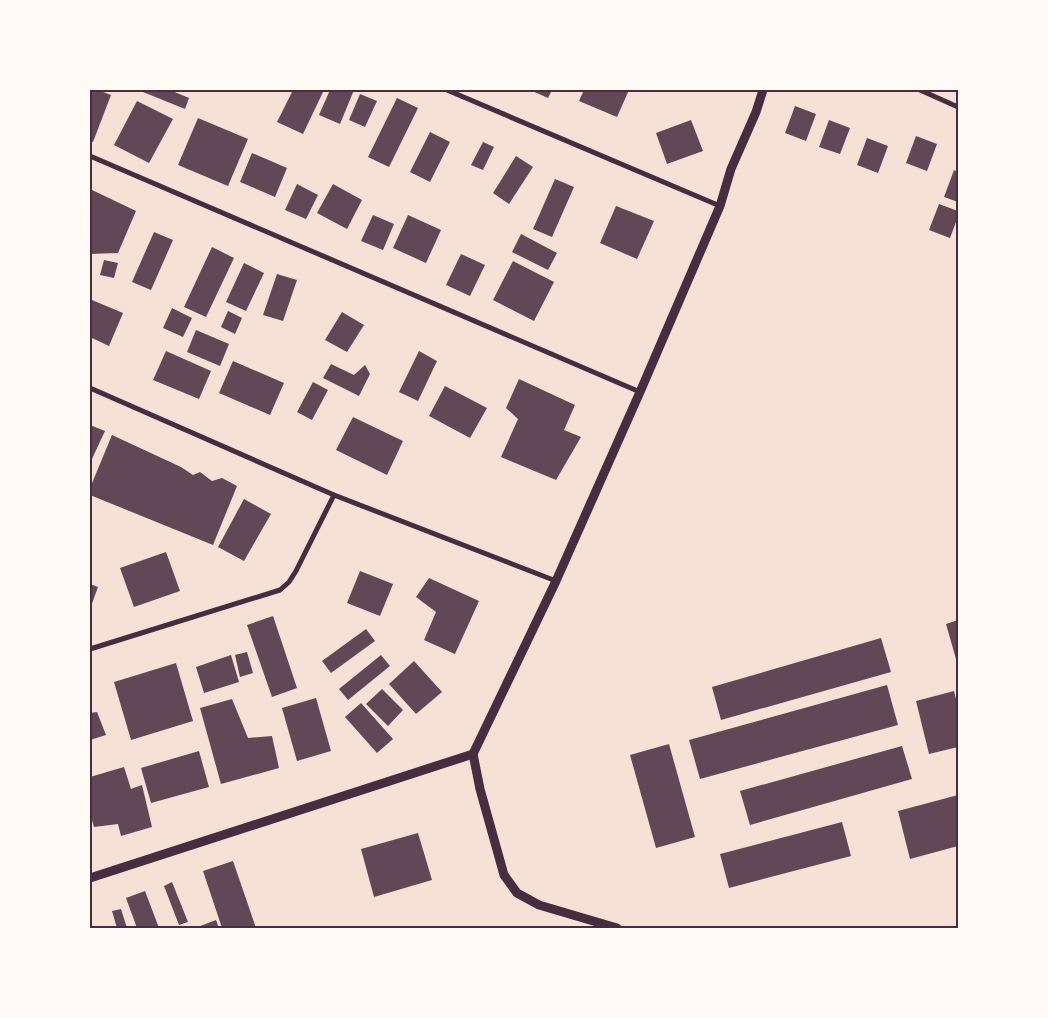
<svg xmlns="http://www.w3.org/2000/svg" width="1048" height="1018" viewBox="0 0 1048 1018" font-family="Roboto,sans-serif">
	<rect width="100%" height="100%" fill="#f7e1d7"/>
	<g fill="#644757">
		<path d="M90,90H98L111,95L93,142L90,141Z"/>
		<path d="M138,90H170L189,98L185,109Z"/>
		<path d="M293,90H324L303,134L277,122Z"/>
		<path d="M330,90H354L340,124L319,115Z"/>
		<path d="M530,90H552L548,98Z"/>
		<path d="M584,90H629L617,117L579,101Z"/>
		<path d="M360,94L377,101L365,127L349,120Z"/>
		<path d="M397,98L418,108L389,167L368,157Z"/>
		<path d="M137,101L173,119L149,163L114,145Z"/>
		<path d="M795,106L816,114L806,141L785,133Z"/>
		<path d="M198,118L248,139L228,186L178,165Z"/>
		<path d="M691,120L703,151L667,164L656,133Z"/>
		<path d="M829,120L850,128L840,154L819,147Z"/>
		<path d="M430,132L450,142L430,182L410,172Z"/>
		<path d="M916,136L937,144L927,171L906,163Z"/>
		<path d="M867,138L888,146L878,173L857,165Z"/>
		<path d="M483,142L494,147L483,170L471,165Z"/>
		<path d="M252,153L287,168L275,197L240,182Z"/>
		<path d="M516,156L533,167L509,204L493,193Z"/>
		<path d="M954,170L958,172V202L944,197Z"/>
		<path d="M555,179L574,187L552,237L533,229Z"/>
		<path d="M297,184L318,195L306,219L285,210Z"/>
		<path d="M333,184L362,200L347,229L317,213Z"/>
		<path d="M90,189L136,211L118,253L90,254Z"/>
		<path d="M939,204L958,211V217L950,238L929,230Z"/>
		<path d="M616,206L654,221L637,259L600,243Z"/>
		<path d="M373,215L394,224L383,250L361,241Z"/>
		<path d="M408,215L441,230L426,263L393,248Z"/>
		<path d="M154,232L173,240L151,290L132,282Z"/>
		<path d="M521,234L557,253L548,270L512,252Z"/>
		<path d="M212,247L234,258L206,317L184,307Z"/>
		<path d="M461,254L485,265L470,296L446,285Z"/>
		<path d="M104,260L118,263L114,278L100,275Z"/>
		<path d="M513,261L554,282L534,321L493,300Z"/>
		<path d="M244,263L264,273L246,311L226,302Z"/>
		<path d="M277,274L297,280L283,321L263,315Z"/>
		<path d="M92,300L123,313L109,346L90,337V305Z"/>
		<path d="M172,308L192,318L183,337L163,328Z"/>
		<path d="M228,311L242,318L235,334L221,327Z"/>
		<path d="M342,312L364,325L347,352L325,340Z"/>
		<path d="M196,330L229,344L220,366L187,352Z"/>
		<path d="M166,351L211,371L199,399L153,380Z"/>
		<path d="M419,351L437,361L418,401L399,392Z"/>
		<path d="M233,361L284,383L270,415L219,393Z"/>
		<path d="M331,364L354,375L365,365L370,374L359,396L323,378Z"/>
		<path d="M519,379L575,405L564,430L581,437L556,480L501,457L518,419L506,408Z"/>
		<path d="M313,382L328,390L312,420L297,412Z"/>
		<path d="M445,386L487,408L470,438L429,416Z"/>
		<path d="M353,417L403,441L387,475L336,450Z"/>
		<path d="M90,425L105,431L91,461H90Z"/>
		<path d="M112,435L181,467L193,475L200,472L212,481L222,478L237,486L213,545L90,495V488Z"/>
		<path d="M244,499L271,514L244,561L218,547Z"/>
		<path d="M166,552L180,591L134,607L120,568Z"/>
		<path d="M360,571L393,584L380,616L347,603Z"/>
		<path d="M429,578L479,601L455,654L424,640L436,612L416,597Z"/>
		<path d="M90,584L98,587L90,609Z"/>
		<path d="M273,616L297,688L272,697L247,625Z"/>
		<path d="M958,620V659H956L946,624Z"/>
		<path d="M366,629L375,641L331,673L322,661Z"/>
		<path d="M881,638L891,672L721,720L712,687Z"/>
		<path d="M247,652L253,673L240,677L235,655Z"/>
		<path d="M231,655L239,682L204,693L196,667Z"/>
		<path d="M381,655L390,666L348,700L339,689Z"/>
		<path d="M414,661L442,692L416,714L389,684Z"/>
		<path d="M176,663L193,721L131,740L114,682Z"/>
		<path d="M887,685L898,725L700,779L689,740Z"/>
		<path d="M382,689L403,710L388,726L366,704Z"/>
		<path d="M954,691L958,707V747L929,754L916,701Z"/>
		<path d="M316,698L331,751L297,761L282,708Z"/>
		<path d="M232,699L248,738L272,736L279,768L221,784L200,708Z"/>
		<path d="M361,703L393,739L377,753L345,717Z"/>
		<path d="M97,712L106,735L90,740V713Z"/>
		<path d="M669,744L695,837L656,848L630,755Z"/>
		<path d="M902,746L912,779L750,825L740,791Z"/>
		<path d="M199,751L209,787L151,803L141,768Z"/>
		<path d="M124,767L131,789L142,785L152,827L121,836L118,824L94,827L90,813V777Z"/>
		<path d="M958,795V846L910,859L898,811Z"/>
		<path d="M842,822L851,856L729,888L720,854Z"/>
		<path d="M418,833L432,880L374,897L361,849Z"/>
		<path d="M233,861L256,928H222L203,871Z"/>
		<path d="M172,882L188,922L179,925L164,886Z"/>
		<path d="M145,891L159,928H137L126,898Z"/>
		<path d="M121,909L127,928H117L112,911Z"/>
		<path d="M216,920L219,928H195Z"/>
	</g>
	<g fill="none" stroke-linecap="round" stroke-linejoin="round">
		<g stroke="#4a2c40" stroke-width="5">
			<path d="M447,90L720,206"/>
			<path d="M920,90L958,107"/>
			<path d="M90,156L640,392"/>
			<path d="M90,388L334,495L556,581"/>
			<path d="M90,649L280,590L289,582L296,571L334,495"/>
		</g>
		<g stroke="#4a2c40" stroke-width="9">
			<path d="M473,754L556,581L640,392L720,206L731,169L756,112L763,90"/>
			<path d="M473,754L480,789L504,875L517,893L539,905L617,928"/>
			<path d="M90,878L473,754"/>
		</g>
	</g>
	<rect width="1048" height="1018" fill="none" stroke="#fffaf5" stroke-width="182"/>
	<rect x="91" y="91" width="866" height="836" fill="none" stroke="#4a2c40" stroke-width="2"/>
</svg>
